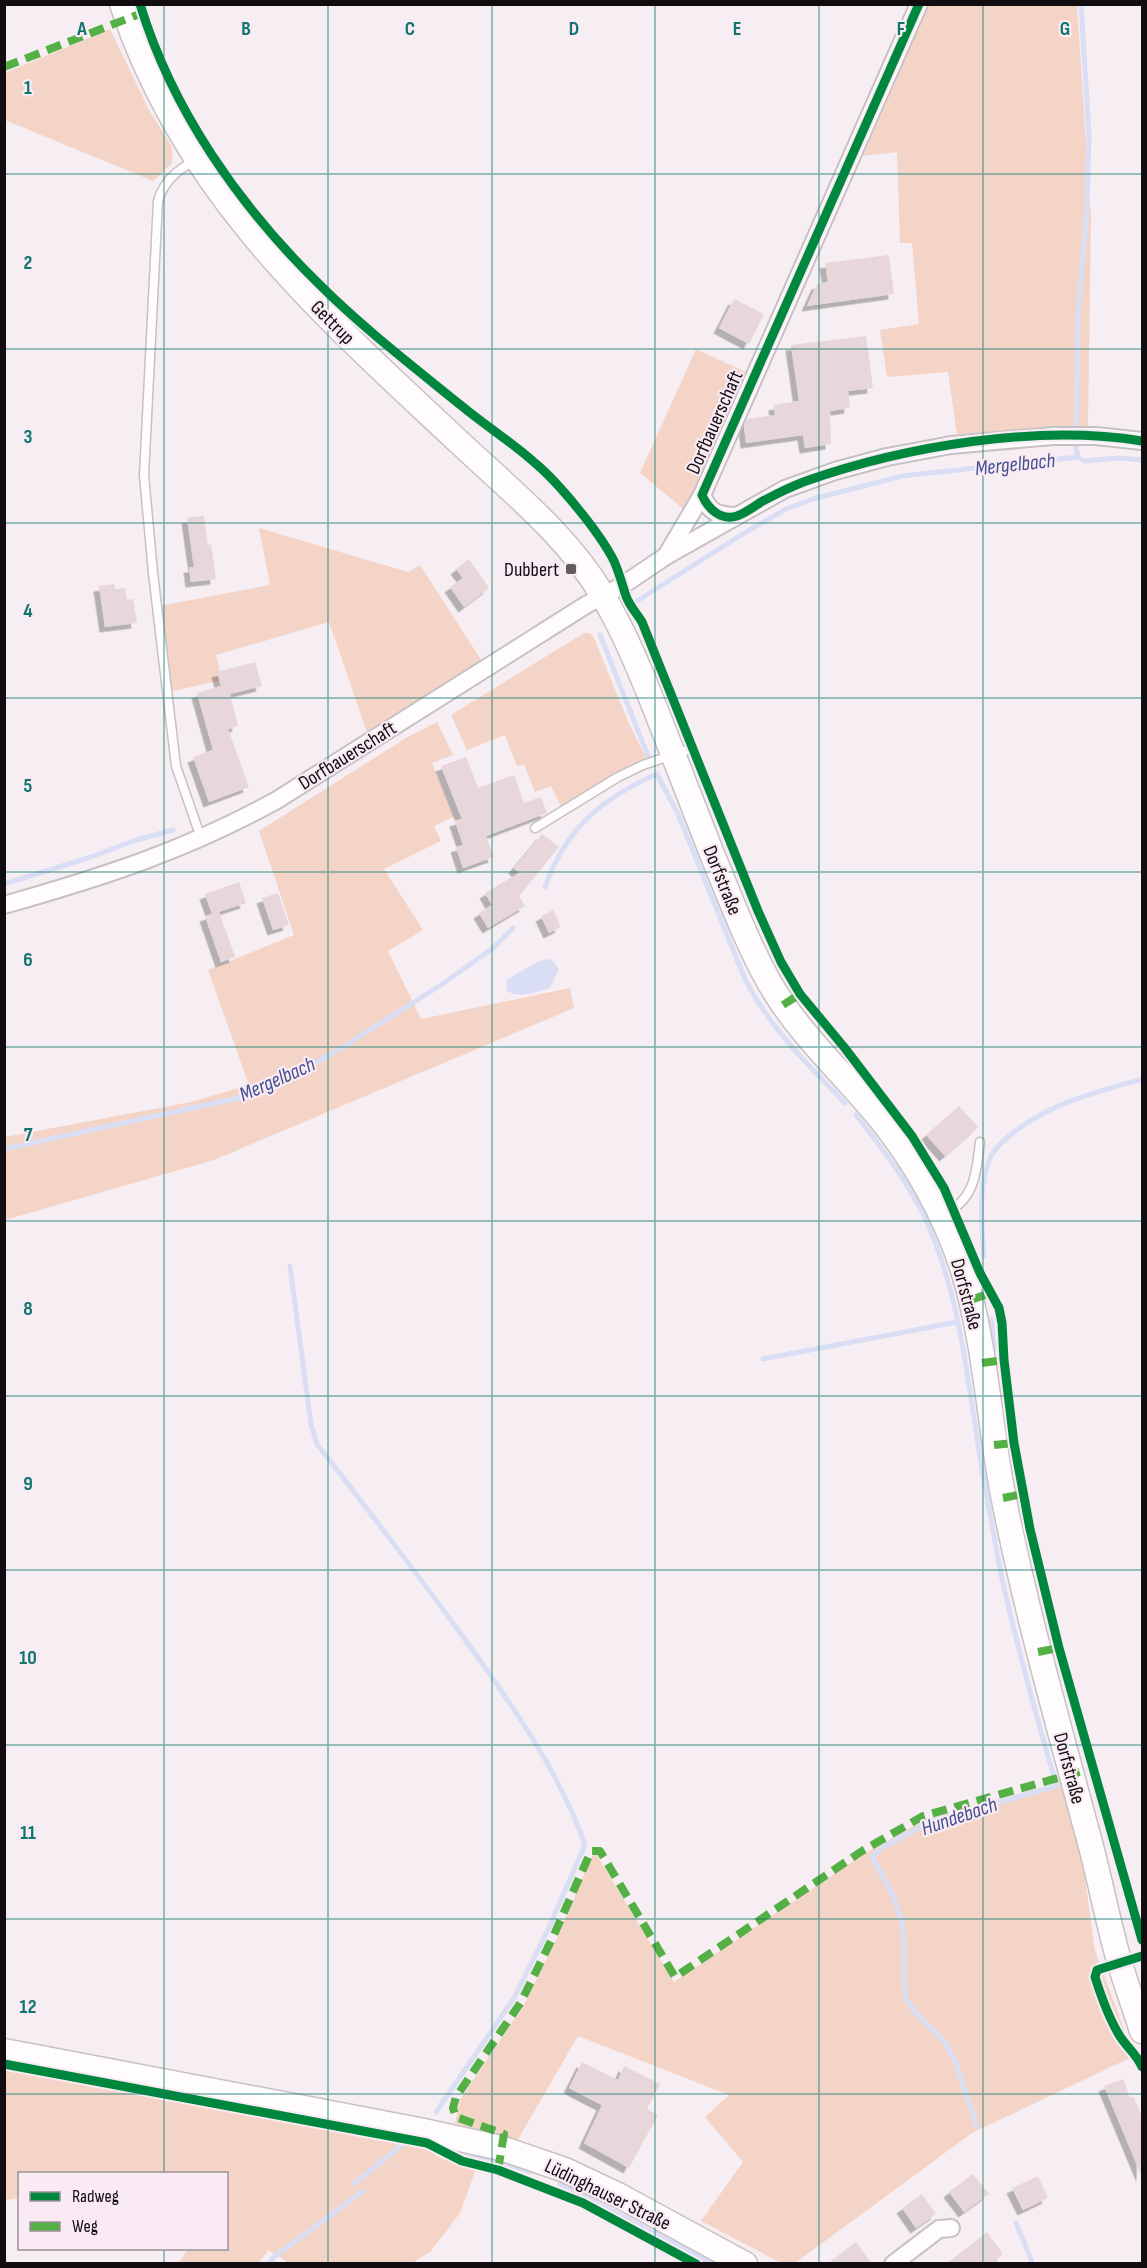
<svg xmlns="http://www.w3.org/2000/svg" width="1147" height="2268" viewBox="0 0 1147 2268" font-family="'Sofia Sans Condensed',sans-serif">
	<defs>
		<filter id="shadow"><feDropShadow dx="-5.5" dy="5.5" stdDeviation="0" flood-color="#0004"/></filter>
	</defs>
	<rect width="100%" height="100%" fill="#f6eef2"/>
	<g fill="#f3d4c7">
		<path d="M929,5H1077L1091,218L1088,426L957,434L948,372L887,377L880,330L919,324L912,243H900L897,152L863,156Z"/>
		<path d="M110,29L149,110L171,145L173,156L171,164L153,181L5,120V73Z"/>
		<path d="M696,349L750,374L686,511L640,473Z"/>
		<path d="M259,528L408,572L420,565L485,666L368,735L329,622L216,655L222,680L169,692L159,606L270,585Z"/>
		<path d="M584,633H590L594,638L627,719L646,758L614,774L561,807L551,786L535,792L524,765L517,766L505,735L467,750L451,715Z"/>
		<path d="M437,722L453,755L432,763L454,817L434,826L441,841L384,869L423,930L388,951L421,1019L570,988L574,1008L214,1160L5,1220V1137L191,1102L249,1085L208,970L294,935L259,831L406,738Z"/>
		<path d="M1062,1782L1083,1864L1095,1951L1134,2056L972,2133L795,2263H781L701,2221L743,2162L705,2117L729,2095L578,2036L517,2141L455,2123L460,2100L525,2003L557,1938L592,1856L596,1854L674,1982L864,1854L924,1820Z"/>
		<path d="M5,2067L421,2146L441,2158L476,2169L460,2213L431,2251L412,2263H284L286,2261L268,2250L259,2263H179L188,2249L226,2248V2174H20L19,2198L5,2200Z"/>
	</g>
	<path fill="#d9def5" d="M547,959L553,961L559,969L550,988C536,992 520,999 507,991L506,980L539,961Z"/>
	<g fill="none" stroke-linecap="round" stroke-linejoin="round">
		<g stroke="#d9def5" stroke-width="5">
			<path d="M1078,457L1084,461L1119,458L1142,460"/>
			<path d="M637,601L741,535L786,509L813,499L902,476L1078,457L1076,448L1078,313L1087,209L1089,135L1081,4"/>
			<path d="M600,635L648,756"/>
			<path d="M4,884L91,857L133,841L173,830"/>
			<path d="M545,887C566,828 601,799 657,774L678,814L745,979C769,1027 807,1064 845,1103"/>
			<path d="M856,1115C881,1147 906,1179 924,1216C964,1301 968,1395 985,1486C992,1524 998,1563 1007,1601C1021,1660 1037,1719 1054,1777"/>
			<path d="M4,1149L252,1095L285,1080L335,1052L441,985L493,948L513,928"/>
			<path d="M984,1256C982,1225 977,1185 991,1156C995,1148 1002,1142 1009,1136C1049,1103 1094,1093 1142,1079"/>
			<path d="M290,1266L311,1424L317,1444C372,1515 427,1586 479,1659C520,1717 562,1778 585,1845L546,1934L514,1998L436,2112"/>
			<path d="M991,1319L994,1349"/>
			<path d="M763,1359L957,1322"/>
			<path d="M977,2126L955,2061L944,2041L915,2012L905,1997L903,1927L893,1895L872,1857L882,1848L931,1821L1057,1786L1055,1781"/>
			<path d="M466,2156L504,2163L531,2172"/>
			<path d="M355,2183L402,2145"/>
			<path d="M560,2184L713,2264"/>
			<path d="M1016,2223L1033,2264"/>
			<path d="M269,2264L274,2257L363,2191"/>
		</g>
	</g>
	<g fill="#e7d7da" filter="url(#shadow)">
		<path d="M889,255L894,294L807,306L817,284L828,282L825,263Z"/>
		<path d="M734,299L764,314L749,344L719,328Z"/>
		<path d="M866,336L873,388L848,391L850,408L830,411L831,444L805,448L803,435L746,443L744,426L747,419L775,415L774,405L799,401L791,345Z"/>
		<path d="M204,516L208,545L211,544L216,579L191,582L189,567H194L187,518Z"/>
		<path d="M469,559L489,588L464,607L450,587L463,578L456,569Z"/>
		<path d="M114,584L115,589L125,588L127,600L133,599L137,623L105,627L99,586Z"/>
		<path d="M255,662L262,686L230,694L238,726L228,729L249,787L209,802L193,757L213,750L197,693L221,686L217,672Z"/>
		<path d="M466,757L478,788L514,775L524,803L541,797L547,813L486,836L494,857L463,868L456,847L463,845L455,821L462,819L441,766Z"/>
		<path d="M542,834L559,847L519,896L525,906L488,928L479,913L492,905L485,893L519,873L514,868Z"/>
		<path d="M239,882L246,903L212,914L205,894Z"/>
		<path d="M278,893L289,925L273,930L262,898Z"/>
		<path d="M553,910L561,927L549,933L541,916Z"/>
		<path d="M219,912L235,957L221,962L205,916Z"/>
		<path d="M959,1106L978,1127L945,1156L926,1135Z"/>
		<path d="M582,2062L618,2080L624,2066L660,2084L647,2109L658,2115L629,2168L584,2143L602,2105L569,2088Z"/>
		<path d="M1123,2079L1130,2098L1133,2096L1143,2119L1142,2177L1104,2086Z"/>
		<path d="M973,2174L989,2194L964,2212L949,2192Z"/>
		<path d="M1038,2176L1048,2198L1023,2210L1012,2188Z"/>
		<path d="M922,2194L936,2214L916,2228L902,2208Z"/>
		<path d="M987,2232L1003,2254L991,2264H946Z"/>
		<path d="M856,2242L872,2264H827Z"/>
	</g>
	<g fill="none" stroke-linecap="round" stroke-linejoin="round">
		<defs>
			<g id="service">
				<path d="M535,828L618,777L643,765L693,748"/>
				<path d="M201,838L176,766L153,573L144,475L158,201C165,175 188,164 210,151"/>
				<path d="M944,1215C975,1198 976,1175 980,1142"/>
			</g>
			<g id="minor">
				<path d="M702,495C710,513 717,515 736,516"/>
				<path d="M666,556L702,495L919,4"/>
				<path d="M4,905C103,877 187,850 277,800L586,605L623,585L666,556L785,489L835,471L887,457L951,445L1053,436H1096L1142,441"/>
				<path d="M893,2264L939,2229L951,2228"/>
			</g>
			<g id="secondary">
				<path d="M122,4C184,193 320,312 460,443C510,490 568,536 603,596C625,633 641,673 657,713C675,760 694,807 712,854C730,897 746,941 769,982C798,1033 842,1072 879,1117C916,1163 945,1215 963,1270C986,1345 989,1424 1004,1500C1026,1611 1057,1719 1086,1828C1099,1873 1107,1920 1120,1964C1127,1987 1135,2009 1142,2031"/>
				<path d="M4,2051L419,2130L501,2148L565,2170L618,2195L745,2264"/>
			</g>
		</defs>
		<use href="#service" stroke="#c7c1c4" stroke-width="11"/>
		<use href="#minor" stroke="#c7c1c4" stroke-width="20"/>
		<use href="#secondary" stroke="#c7c1c4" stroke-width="27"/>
		<use href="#service" stroke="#fefcfd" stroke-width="8"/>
		<use href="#minor" stroke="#fefcfd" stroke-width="16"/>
		<use href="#secondary" stroke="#fefcfd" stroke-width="24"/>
		<g stroke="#54b044" stroke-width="8" stroke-dasharray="15 8" stroke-linecap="butt">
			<path d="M4,67L142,13"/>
			<path d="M783,1005L800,994"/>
			<path d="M971,1300L990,1293"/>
			<path d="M982,1363L1004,1360"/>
			<path d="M994,1445L1014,1443"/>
			<path d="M1003,1498L1023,1494"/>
			<path d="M1038,1652L1059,1648"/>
			<path d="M498,2170L504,2134L456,2117L453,2108L456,2097L521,2002L553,1937L591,1851H600L675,1977L862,1851L923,1816L1093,1768"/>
		</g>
		<defs>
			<g id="cycleway">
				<path d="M140,4C172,110 240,207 319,284C363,328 415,368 463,407C486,426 513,443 535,463C559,483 600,533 614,561C619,572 622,584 626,596C629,605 637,614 642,622L758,911L781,962L800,994L844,1047L912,1136L944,1188L980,1273L999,1308L1002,1323L1004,1360L1014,1443L1030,1529L1059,1648L1142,1940"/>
				<path d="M919,4L702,495C708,509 721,521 737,516C745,513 754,507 761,502C776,494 790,487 806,481C906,446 1037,424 1142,441"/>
				<path d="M1142,1956L1097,1970L1095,1977C1101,1996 1108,2016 1118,2033C1125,2046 1137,2054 1142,2067"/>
				<path d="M4,2064L427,2143L462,2161L498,2170L583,2203L696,2264"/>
			</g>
		</defs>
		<use href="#cycleway" stroke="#f9eaf3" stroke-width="13"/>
		<use href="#cycleway" stroke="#00873e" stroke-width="9"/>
	</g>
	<path fill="none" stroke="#0f766e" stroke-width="1.5" stroke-opacity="0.55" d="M164,4V2174M328,4V2264M492,4V2264M655,4V2264M819,4V2264M983,4V2264M4,174H1142M4,349H1142M4,523H1142M4,698H1142M4,872H1142M4,1047H1142M4,1221H1142M4,1396H1142M4,1570H1142M4,1745H1142M4,1919H1142M4,2094H1142M164,2248V2264"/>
	<rect fill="#615c5f" stroke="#f9eaf3" stroke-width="2" x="565" y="563" width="12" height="12" rx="3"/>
	<g text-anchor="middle" stroke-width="4.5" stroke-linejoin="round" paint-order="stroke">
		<g font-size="20" fill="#110d10" stroke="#f9eaf3">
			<text transform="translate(333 322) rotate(45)" y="7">Gettrup</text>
			<text transform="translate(714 422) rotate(-66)" y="7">Dorfbauerschaft</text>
			<text transform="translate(347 755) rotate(-32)" y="7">Dorfbauerschaft</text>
			<text transform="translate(723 880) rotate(68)" y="7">Dorfstraße</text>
			<text transform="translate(967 1294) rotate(75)" y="7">Dorfstraße</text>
			<text transform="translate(1070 1768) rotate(75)" y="7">Dorfstraße</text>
			<text transform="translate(608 2194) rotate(26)" y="7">Lüdinghauser Straße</text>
		</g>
		<g font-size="20" fill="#110d10" stroke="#f9eaf3" text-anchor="end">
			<text x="559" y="576">Dubbert</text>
		</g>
		<g font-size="21" font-style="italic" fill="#435190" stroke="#f9eaf3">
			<text transform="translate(1015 464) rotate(-6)" y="7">Mergelbach</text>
			<text transform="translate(277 1079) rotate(-24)" y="7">Mergelbach</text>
			<text transform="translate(959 1816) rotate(-19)" y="7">Hundebach</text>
		</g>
	</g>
	<g font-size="20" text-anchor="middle" font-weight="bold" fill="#0f766e" stroke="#f9eaf3" stroke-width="4.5" stroke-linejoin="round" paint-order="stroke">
		<text x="82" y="35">A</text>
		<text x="246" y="35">B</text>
		<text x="410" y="35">C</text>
		<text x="574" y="35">D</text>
		<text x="737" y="35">E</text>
		<text x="901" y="35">F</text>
		<text x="1065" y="35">G</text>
		<text x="28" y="94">1</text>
		<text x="28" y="269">2</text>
		<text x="28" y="443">3</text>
		<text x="28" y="617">4</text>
		<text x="28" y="792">5</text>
		<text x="28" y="966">6</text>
		<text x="28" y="1141">7</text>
		<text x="28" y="1315">8</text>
		<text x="28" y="1490">9</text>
		<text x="28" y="1664">10</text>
		<text x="28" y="1839">11</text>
		<text x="28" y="2013">12</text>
	</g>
	<rect width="1147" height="2268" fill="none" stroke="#110d10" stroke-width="12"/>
	<rect x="18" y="2172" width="210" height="78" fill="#f9eaf3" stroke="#9c9298" stroke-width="1.5"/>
	<rect x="30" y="2192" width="30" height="9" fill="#00873e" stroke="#9c9298" stroke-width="1.5"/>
	<text x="72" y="2202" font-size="18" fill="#110d10">Radweg</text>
	<rect x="30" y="2222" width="30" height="9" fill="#54b044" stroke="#9c9298" stroke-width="1.5"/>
	<text x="72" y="2232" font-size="18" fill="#110d10">Weg</text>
</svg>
